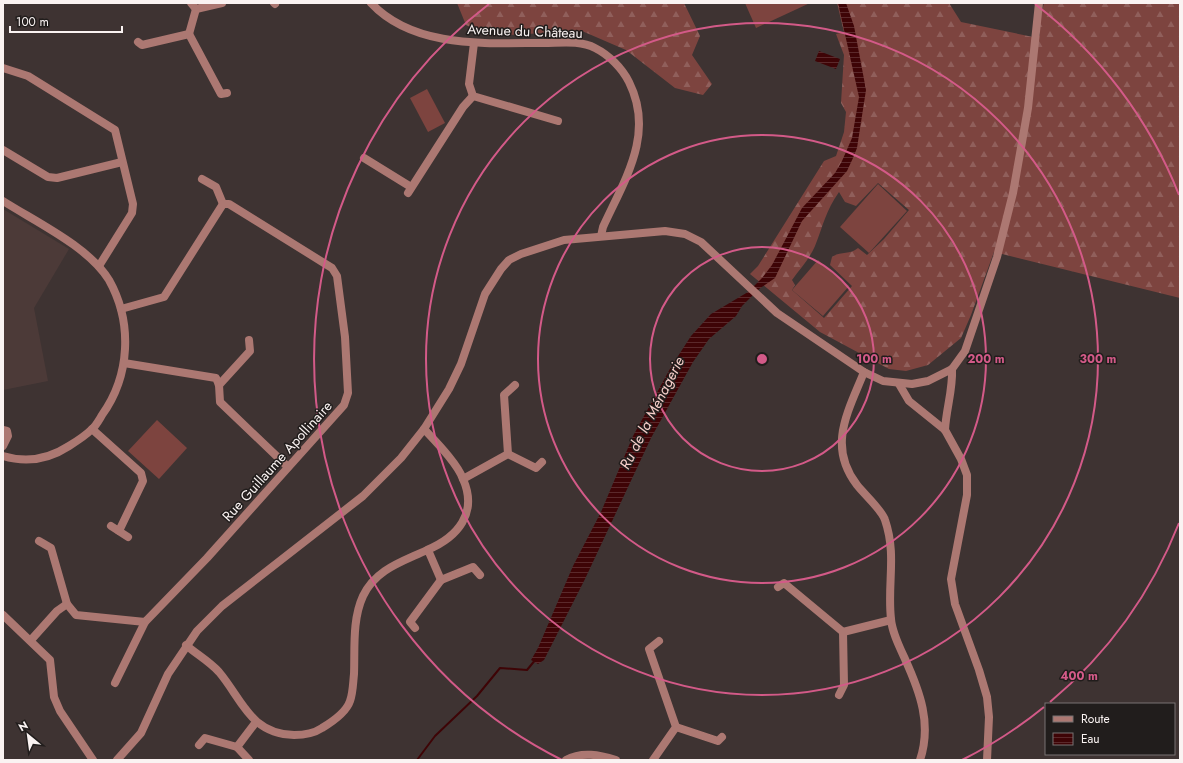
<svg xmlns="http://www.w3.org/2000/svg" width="1183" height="763" viewBox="0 0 1183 763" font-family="Jost,sans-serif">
	<defs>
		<pattern id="forest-firs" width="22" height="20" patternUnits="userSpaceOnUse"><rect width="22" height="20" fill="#7d443f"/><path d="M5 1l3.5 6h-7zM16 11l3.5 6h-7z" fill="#905f5b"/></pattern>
		<pattern id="water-rules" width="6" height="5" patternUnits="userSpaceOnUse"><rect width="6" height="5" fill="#3e0406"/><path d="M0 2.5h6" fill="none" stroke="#5b292b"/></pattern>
	</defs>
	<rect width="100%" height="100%" fill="#3e3332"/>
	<path fill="#4c3a38" d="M3,209L69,249L34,308L48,381L3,390Z"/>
	<g fill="url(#forest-firs)" fill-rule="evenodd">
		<path d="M457,3H684L700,36L692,55L712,84L703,95L675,88L626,50L582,31L489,36L466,25Z"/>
		<path d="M837,3H949L961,22L1038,38L1040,35V20L1044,3H1180V298L994,252L971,315L961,338L928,365L906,371L889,369L820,332L750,274L758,266L824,161L836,156L844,132L846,112L841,103L844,55L836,34L844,32ZM878,183L909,210L884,239L867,255L858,248C850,255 840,251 832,257L830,265L852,286L824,318L792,290L795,285L792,280C800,269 810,258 815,246C823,226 826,210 839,192L845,202L856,206Z"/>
	</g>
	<g fill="#7d443f">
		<path d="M745,3H810L756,28Z"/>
		<path d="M427,89L445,123L428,132L410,98Z"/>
		<path d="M878,184L907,211L869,253L840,227Z"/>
		<path d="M818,260L849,286L823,316L792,290Z"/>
		<path d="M157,420L187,448L159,479L128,451Z"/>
	</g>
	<g fill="url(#water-rules)">
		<path d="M838,3H846L854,26L866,90L857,148L853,158L847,171L802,221L775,278L759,289L742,306L736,316L709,339L693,362L651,438L585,579L544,660L538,664L531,660L538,648L573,566L601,512L633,436L671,367L691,336L711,314L748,292L762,278L772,265L802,208L835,173L842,161L852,138L859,97Z"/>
		<path d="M819,51L840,59L836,69L815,61Z"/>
	</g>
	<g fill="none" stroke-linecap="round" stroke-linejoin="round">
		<path stroke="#3e0406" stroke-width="2" d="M417,760L435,736L477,696L500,668L527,670L536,659"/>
		<g stroke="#ac7872" stroke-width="8">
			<path d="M191,3L196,9L222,3"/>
			<path d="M274,3L275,4"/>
			<path d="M371,3C414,49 487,43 544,43C560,43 580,40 595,48C609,55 622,68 629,82C655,134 625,179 603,227L601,236"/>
			<path d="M189,34L221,94L227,93"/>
			<path d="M189,34L196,9"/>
			<path d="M138,42L142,45L189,34"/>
			<path d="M474,43L469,84L473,96L558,121"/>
			<path d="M3,68L28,76L115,130L133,204L132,213L99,266"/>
			<path d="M3,150L48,177L57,178L122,162"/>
			<path d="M364,158L411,187"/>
			<path d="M202,179L216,187L223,204"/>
			<path d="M408,193L463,107L473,96"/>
			<path d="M3,201C36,222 89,247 109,280C133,323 130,376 102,415C99,420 96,426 91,430C85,436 77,441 69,446C49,459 26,463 3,456"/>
			<path d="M124,363L216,378L219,385L220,402L288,467"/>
			<path d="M864,372C848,412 827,446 857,485C864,494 882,510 885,520C897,555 887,584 891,619C892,632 899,646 905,659C920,692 932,724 920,760"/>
			<path d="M899,384L909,401L945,430L961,459L967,475V495L951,579L955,604L979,670L987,697L989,717L987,760"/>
			<path d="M219,385L250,351L249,340"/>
			<path d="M92,429L141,473L143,481L119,531"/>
			<path d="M3,430L7,431L8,436L3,446"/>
			<path d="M945,430C946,409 953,390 952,369"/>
			<path d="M508,454L536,468L542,462"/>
			<path d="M463,479L508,454L504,395L515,385"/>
			<path d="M111,526L128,537"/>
			<path d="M39,541L51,548L67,604L76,615L145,622L207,558L344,405L348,393L345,337L337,276L332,268L229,204H223L164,297L121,309"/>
			<path d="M428,550L441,580"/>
			<path d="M441,580L473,567L480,575"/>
			<path d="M778,587L784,583L843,632"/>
			<path d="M3,615L50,660L54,697L60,711L93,760"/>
			<path d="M415,628L410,622L441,580"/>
			<path d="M31,640L57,611L67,604"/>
			<path d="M186,645C196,654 209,661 219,672C242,699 250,734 294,735C304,735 313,734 322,728C332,722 346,713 350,701C353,693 353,683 354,674C355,649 352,620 363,596C376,569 402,562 427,550C458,537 478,513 463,479C457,463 436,442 424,429"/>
			<path d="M115,683L145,622"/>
			<path d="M839,695L844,685L843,632L891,620"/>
			<path d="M676,727L718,741L722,737"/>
			<path d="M199,745L205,738L237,747"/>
			<path d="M249,760L237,747L256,722"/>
			<path d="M566,760C582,751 600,755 616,760"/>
			<path d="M653,760L676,727L649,649L659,641"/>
		</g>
		<path stroke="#ac7872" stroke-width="8" d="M117,760L141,733L168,674L197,631L222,606L363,496L401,458L424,429L449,389L461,364L485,294L501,269L509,260L521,254L564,240L665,231L685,234L701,242L777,313L864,372L883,381L912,384L928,381L952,369L965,351L997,257L1013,193L1028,108L1039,3"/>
	</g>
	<g fill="none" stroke="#d35a88" stroke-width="2">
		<circle cx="762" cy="359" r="112"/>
		<circle cx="762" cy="359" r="224"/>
		<circle cx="762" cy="359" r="336"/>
		<path d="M1179 523A448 448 0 0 1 1050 702M1044 707A448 448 0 0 1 962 760M562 760A448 448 0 0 1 489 4M1035 4A448 448 0 0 1 1179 195"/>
	</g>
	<g text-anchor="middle" stroke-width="3" stroke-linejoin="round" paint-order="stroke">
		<g font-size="14" fill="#faf3f2" stroke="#211d1c">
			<text transform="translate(525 31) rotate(2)" y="5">Avenue du Château</text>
			<text transform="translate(277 461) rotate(-48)" y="5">Rue Guillaume Apollinaire</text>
		</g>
		<g font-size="15" font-style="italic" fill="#f7cec9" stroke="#211d1c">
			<text transform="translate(652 413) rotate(-63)" y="5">Ru de la Ménagerie</text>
		</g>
	</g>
	<circle cx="762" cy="359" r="6" fill="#d35a88" stroke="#211d1c" stroke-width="2"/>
	<g font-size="12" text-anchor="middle" font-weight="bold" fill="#d35a88" stroke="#211d1c" stroke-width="3" stroke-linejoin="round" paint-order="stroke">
		<text x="874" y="363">100 m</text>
		<text x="986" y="363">200 m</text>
		<text x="1098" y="363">300 m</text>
		<text x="1079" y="680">400 m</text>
	</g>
	<rect width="1183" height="763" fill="none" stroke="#faf3f2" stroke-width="8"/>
	<rect x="1045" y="703" width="130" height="52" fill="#211d1c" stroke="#787372"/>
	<rect x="1053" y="716" width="20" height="6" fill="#ac7872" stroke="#787372"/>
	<text x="1081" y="723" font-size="12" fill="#faf3f2">Route</text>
	<rect x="1053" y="733" width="20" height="12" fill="url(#water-rules)" stroke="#787372"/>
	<text x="1081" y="743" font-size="12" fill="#faf3f2">Eau</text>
	<g transform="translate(28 735) rotate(331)" stroke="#211d1c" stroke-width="3" paint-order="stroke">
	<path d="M0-3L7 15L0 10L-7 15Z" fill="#faf3f2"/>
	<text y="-6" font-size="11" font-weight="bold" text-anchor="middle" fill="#faf3f2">N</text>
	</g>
	<path d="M10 26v6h112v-6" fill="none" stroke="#faf3f2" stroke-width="2"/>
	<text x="16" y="26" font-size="12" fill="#faf3f2" stroke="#211d1c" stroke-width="3" paint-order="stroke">100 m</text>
</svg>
